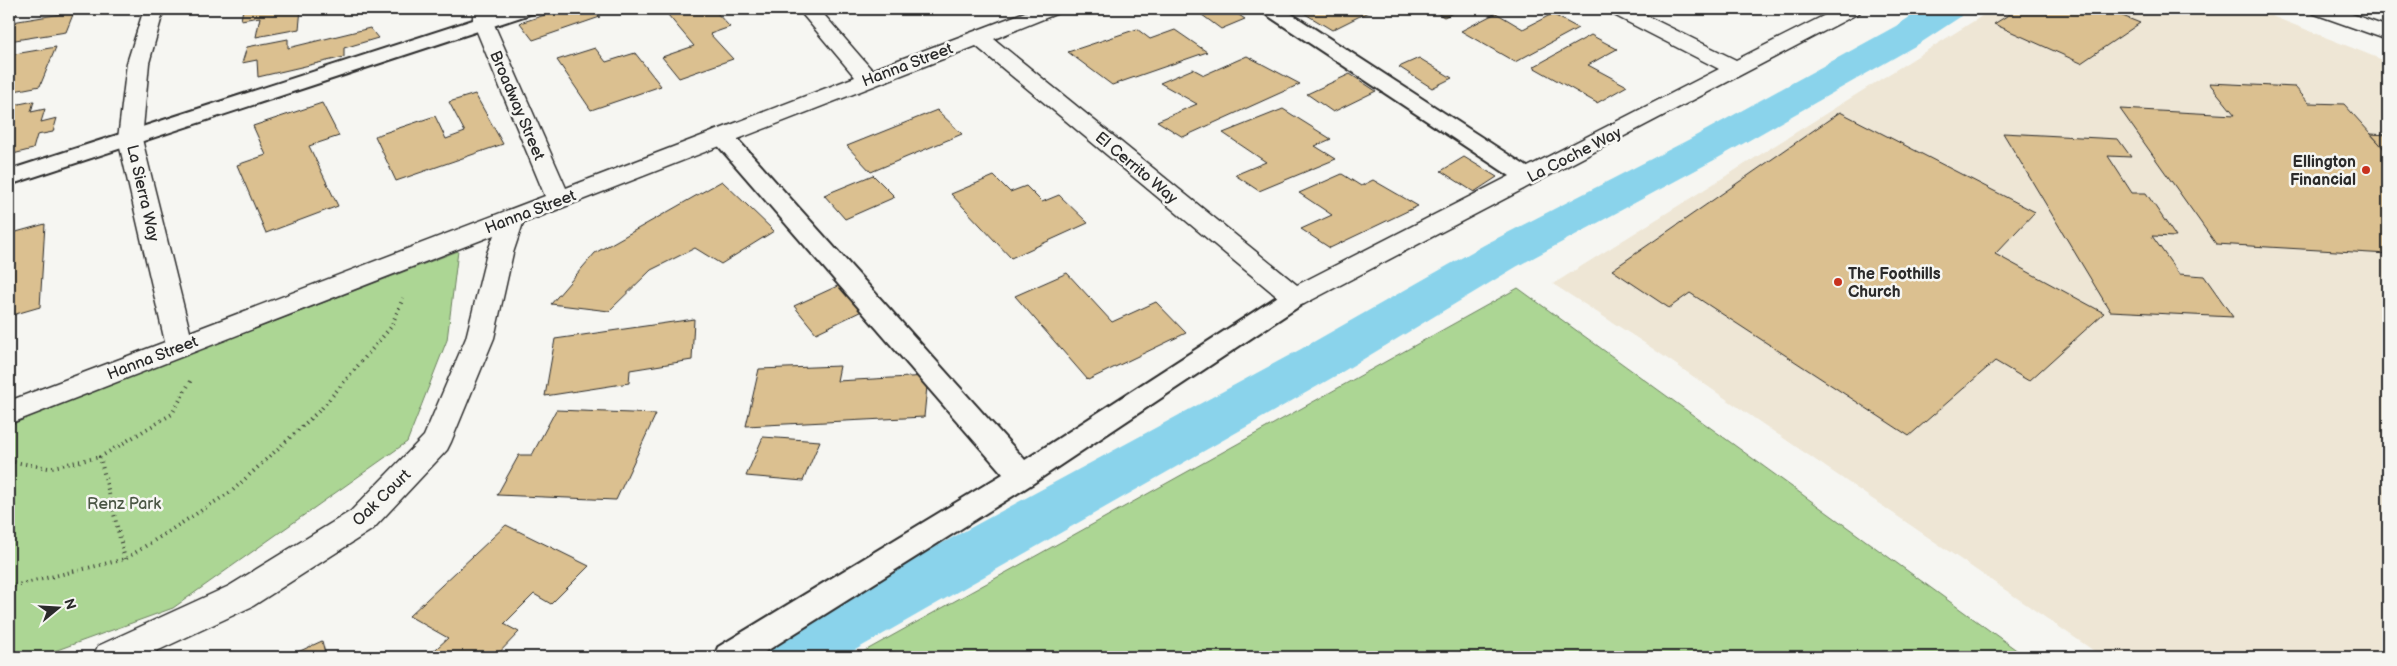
<svg xmlns="http://www.w3.org/2000/svg" width="2397" height="666" viewBox="0 0 2397 666" font-family="'Balsamiq Sans',sans-serif">
	<rect width="100%" height="100%" fill="#f6f6f2"/>
	<filter id="ink" filterUnits="userSpaceOnUse"><feTurbulence type="fractalNoise" baseFrequency=".02" numOctaves="2"/><feDisplacementMap in="SourceGraphic" scale="10" xChannelSelector="R" yChannelSelector="G"/><feConvolveMatrix kernelMatrix="1 2 1 2 8 2 1 2 1" color-interpolation-filters="sRGB"/></filter>
	<g filter="url(#ink)">
		<path fill="#eee6d5" d="M1993,9H2254L2388,62V657H2103L1643,342L1553,284Z"/>
		<g fill="#acd694" stroke="#6c8060">
			<path d="M458,251L447,340L407,442L173,608L38,657H9V423Z"/>
			<path d="M1518,288L2026,657H854Z"/>
		</g>
		<g fill="none" stroke-linecap="round" stroke-linejoin="round">
			<path fill="#8ad3eb" fill-rule="evenodd" d="M1922,9H1965L1960,17L1922,42L1718,158L1516,267L1337,375L843,657H759L767,638L1301,349L1484,245L1688,140L1896,26Z"/>
		</g>
		<g fill="#dbc090" stroke="#2b2b2b">
			<path d="M9,9H18L12,22L74,12L66,32L9,41L11,36H9Z"/>
			<path d="M243,9H301L299,29L256,37L260,17L241,20Z"/>
			<path d="M563,9H593L600,17L533,40L520,23Z"/>
			<path d="M663,9H713L730,27L710,34L733,59L679,78L662,57L694,46Z"/>
			<path d="M1194,9H1230L1245,19L1221,29Z"/>
			<path d="M1310,9H1362L1368,12L1332,30L1302,12Z"/>
			<path d="M1430,9H1462L1444,17Z"/>
			<path d="M2018,9H2105L2140,23L2081,63L1994,24Z"/>
			<path d="M1496,13L1523,29L1552,14L1578,28L1515,62L1461,31Z"/>
			<path d="M370,28L378,38L344,48V57L258,77L257,60L242,63L247,47L288,39V48Z"/>
			<path d="M1137,29L1150,39L1175,30L1207,52L1112,85L1068,52Z"/>
			<path d="M1591,35L1617,49L1588,65L1627,86L1597,103L1533,67Z"/>
			<path d="M56,47L40,86L9,92V55Z"/>
			<path d="M595,48L606,62L635,53L661,86L591,110L557,60Z"/>
			<path d="M1247,56L1300,84L1183,137L1157,121L1197,104L1160,83L1193,69L1204,75Z"/>
			<path d="M1419,58L1452,78L1432,88L1399,67Z"/>
			<path d="M1350,74L1376,91L1333,112L1307,94Z"/>
			<path d="M2209,83L2295,87L2309,103L2344,104L2388,153V254L2216,244L2120,109L2235,115Z"/>
			<path d="M475,94L503,144L396,181L375,136L435,116L446,139L465,132L449,102Z"/>
			<path d="M34,101L31,112L45,109L41,122L57,118L53,132L37,135L33,149L9,155V106Z"/>
			<path d="M322,103L339,136L309,146L338,206L266,233L237,165L266,155L253,126Z"/>
			<path d="M1283,109L1331,139L1315,146L1336,159L1259,191L1235,175L1266,162L1223,133Z"/>
			<path d="M937,110L962,134L871,172L847,146Z"/>
			<path d="M1840,112L2035,212L1995,254L2104,313L2029,381L1995,361L1909,436L1690,293L1669,308L1612,270Z"/>
			<path d="M2003,133L2118,139L2131,157L2108,156L2132,193H2146L2176,237L2152,236L2179,274L2204,276L2233,317L2110,311Z"/>
			<path d="M2371,134L2388,135V153Z"/>
			<path d="M1464,157L1497,177L1474,192L1441,171Z"/>
			<path d="M1342,174L1361,186L1373,180L1418,206L1330,248L1301,229L1332,215L1299,193Z"/>
			<path d="M873,175L895,197L845,219L824,195Z"/>
			<path d="M994,176L1010,192L1026,186L1042,202L1059,195L1088,223L1011,258L951,194Z"/>
			<path d="M722,181L774,231L721,264L695,248L651,270L609,311L551,304L595,253Z"/>
			<path d="M45,224L40,307L9,316L11,264H9V234Z"/>
			<path d="M1067,273L1112,322L1156,302L1186,333L1088,380L1015,296Z"/>
			<path d="M844,283L866,309L816,333L794,306Z"/>
			<path d="M694,319L692,360L630,370L629,383L545,396L555,339Z"/>
			<path d="M840,366L837,381L928,376L924,417L746,426L759,369Z"/>
			<path d="M556,410L656,414L616,500L497,495L519,455H532Z"/>
			<path d="M763,437L820,441L803,481L746,476Z"/>
			<path d="M506,525L589,566L551,604L534,594L504,624L519,632L495,657H427L448,638L409,616Z"/>
			<path d="M322,641L326,657H287Z"/>
		</g>
		<g fill="none" stroke-linecap="round" stroke-linejoin="round">
			<defs>
				<g id="lane">
					<path d="M507,9H536L533,13L9,185V170Z"/>
					<path d="M1261,9H1284L1535,172L1539,177L1535,182L1527,184L1519,182L1264,13Z"/>
					<path d="M722,129L730,131L1025,460L1286,291L1295,288L1304,291L1308,297L1304,303L1032,484L757,657H714L718,647L1003,474L714,141L711,136L714,131Z"/>
				</g>
				<path id="street" d="M144,9H164L149,63L142,139L190,332L545,196L473,22V9H493V22L566,188L855,77L798,9H819L872,70L1033,9H1061L1058,13L994,39L1297,285L1719,69L1610,13L1607,9H1633L1736,60L1837,9H1862L1859,13L1304,304L1295,306L1286,304L976,46L523,223L513,253L494,338L451,442L447,450L373,529L253,606L144,657H93L98,646L229,586L351,511L424,436L466,338L487,253L494,235L9,424V401L165,342L118,139L127,63Z"/>
				<path id="secondary" d="M2309,9H2338L2388,27V40L2312,13Z"/>
			</defs>
			<use href="#lane" stroke="#2b2b2b" stroke-width="4"/>
			<use href="#street" stroke="#2b2b2b" stroke-width="3"/>
			<use href="#secondary" stroke="#2b2b2b" stroke-width="3"/>
			<g stroke="#2b2b2b" stroke-width="4" stroke-dasharray="1 4.5" stroke-linecap="butt">
				<path d="M9,461L48,468L100,457"/>
				<path d="M125,559L100,457L172,414L191,380"/>
				<path d="M9,587L125,559L232,491L321,409L391,327L403,298"/>
			</g>
			<use href="#lane" fill="#f6f6f2" fill-rule="evenodd"/>
			<use href="#street" fill="#f6f6f2" fill-rule="evenodd"/>
			<use href="#secondary" fill="#f6f6f2" fill-rule="evenodd"/>
		</g>
	</g>
	<g fill="#c8321e" stroke="#f6f6f2" stroke-width="2">
		<circle cx="2366" cy="170" r="5"/>
		<circle cx="1838" cy="282" r="5"/>
	</g>
	<g text-anchor="middle" stroke-width="5" stroke-linejoin="round" paint-order="stroke">
		<g font-size="16" fill="#2b2b2b" stroke="#f6f6f2">
			<text transform="translate(907 64) rotate(-21)" y="6">Hanna Street</text>
			<text transform="translate(518 105) rotate(67)" y="6">Broadway Street</text>
			<text transform="translate(1574 154) rotate(-27)" y="6">La Coche Way</text>
			<text transform="translate(1137 167) rotate(40)" y="6">El Cerrito Way</text>
			<text transform="translate(144 193) rotate(77)" y="6">La Sierra Way</text>
			<text transform="translate(530 211) rotate(-21)" y="6">Hanna Street</text>
			<text transform="translate(152 357) rotate(-21)" y="6">Hanna Street</text>
			<text transform="translate(381 497) rotate(-44)" y="6">Oak Court</text>
		</g>
		<g font-size="16" font-weight="bold" fill="#2b2b2b" stroke="#f6f6f2" text-anchor="end">
			<text x="2356" y="167">Ellington<tspan x="2356" dy="18">Financial</tspan></text>
			<text x="1848" y="279" text-anchor="start">The Foothills<tspan x="1848" dy="18">Church</tspan></text>
		</g>
		<g font-size="16" fill="#4b5645" stroke="#f6f6f2">
			<text x="124" y="509">Renz Park</text>
		</g>
	</g>
	<rect width="2397" height="666" fill="none" stroke="#f6f6f2" stroke-width="30"/>
	<rect x="15" y="15" width="2367" height="636" fill="none" stroke="#2b2b2b" stroke-width="2" filter="url(#ink)"/>
	<g transform="translate(58 608) rotate(72)" stroke="#f6f6f2" stroke-width="4" paint-order="stroke">
	<path d="M0-4L9 19L0 12L-9 19Z" fill="#2b2b2b"/>
	<text y="-8" font-size="14" font-weight="bold" text-anchor="middle" fill="#2b2b2b">N</text>
	</g>
</svg>
